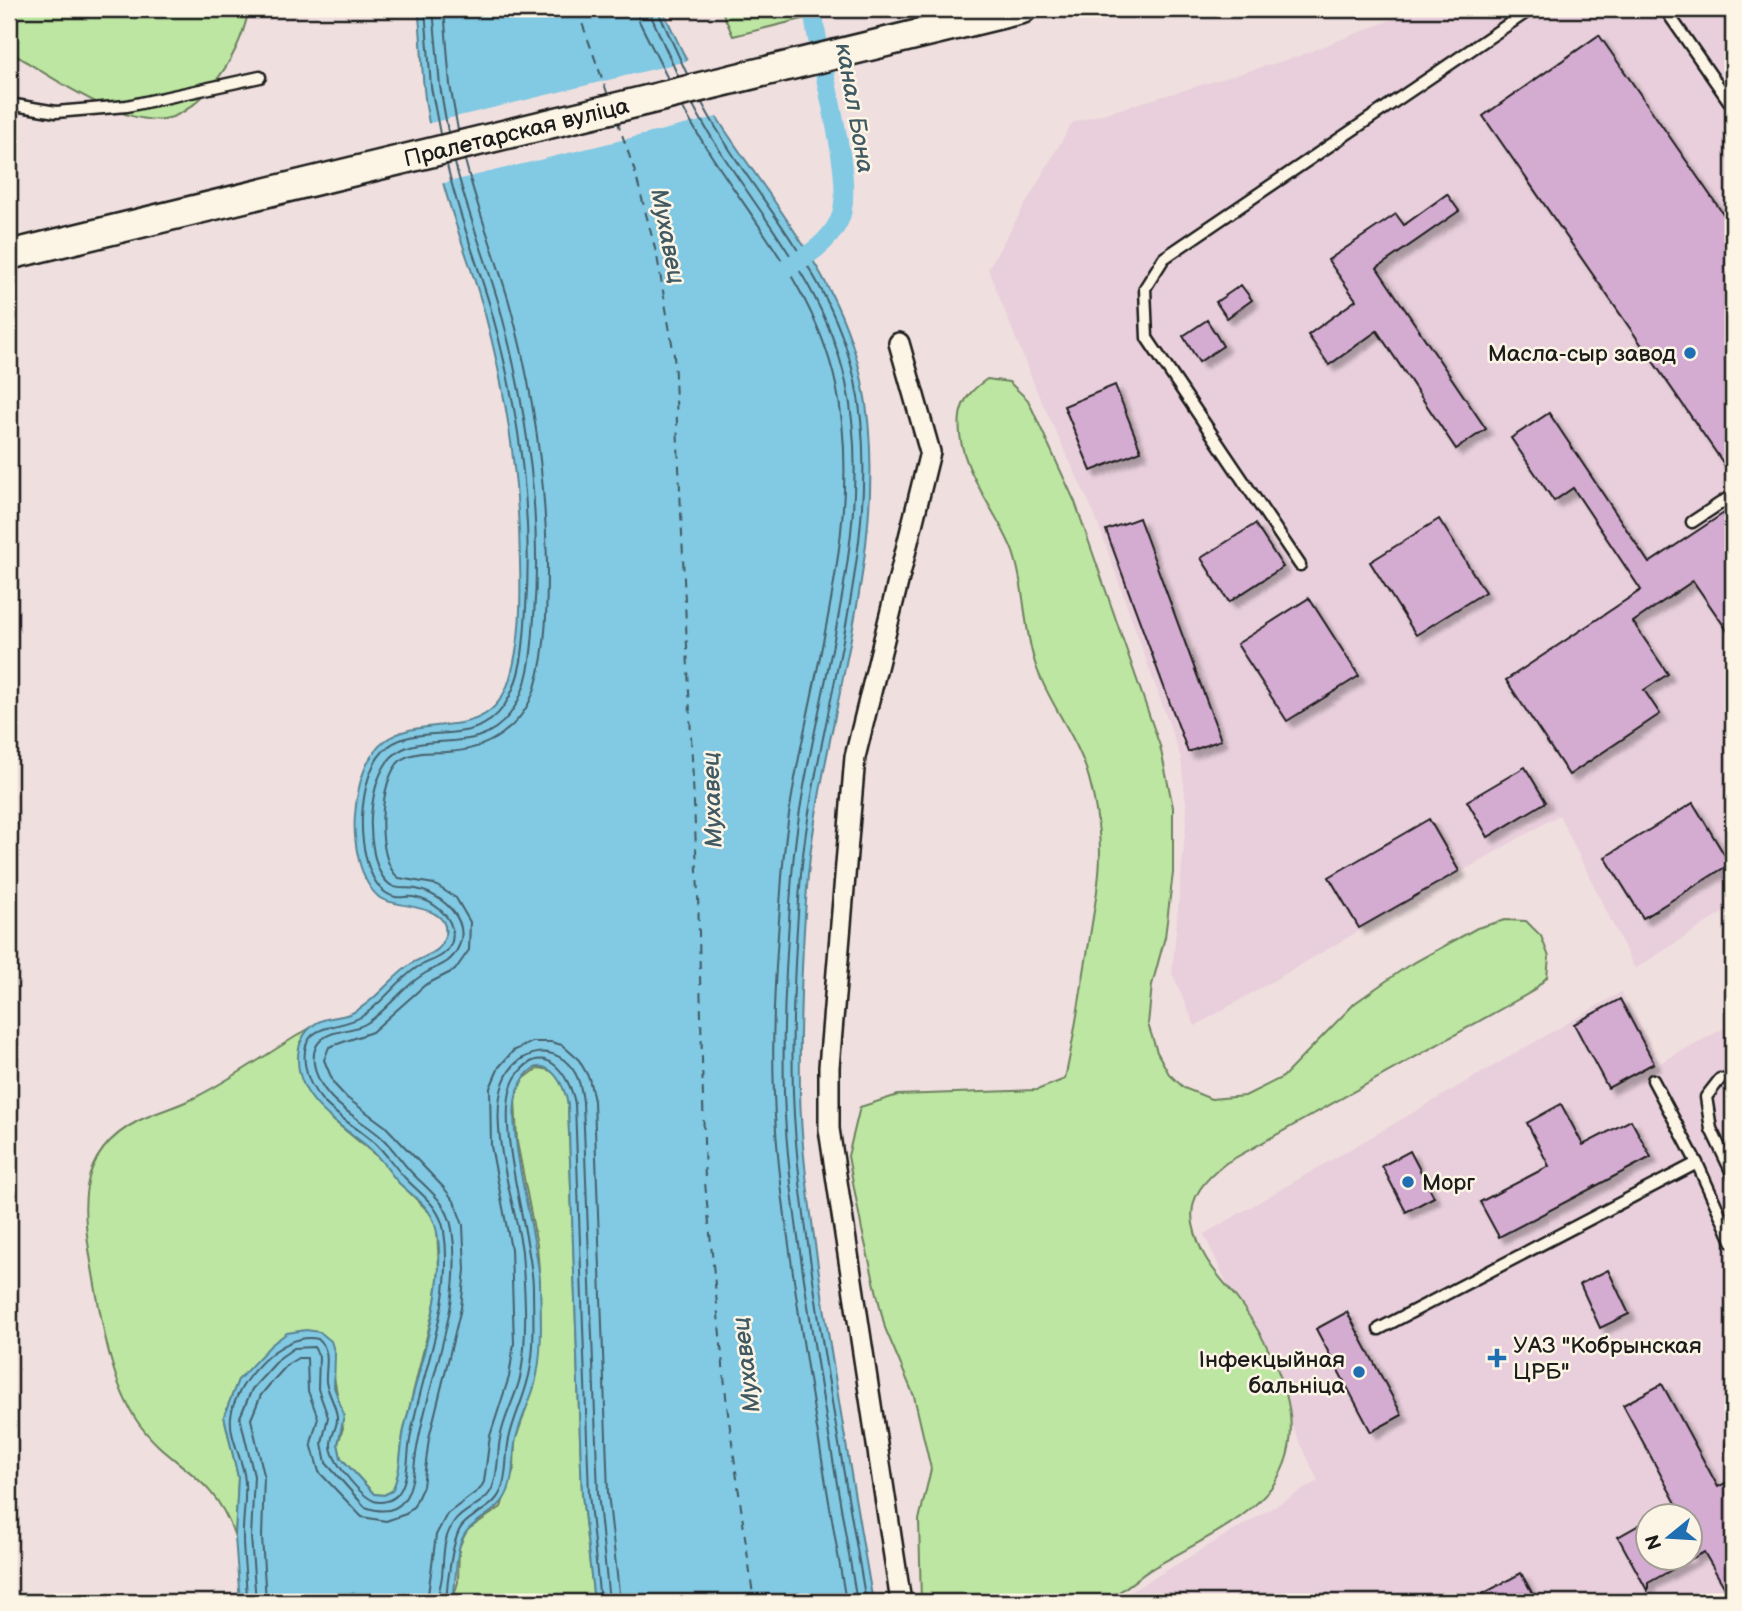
<svg xmlns="http://www.w3.org/2000/svg" width="1742" height="1611" viewBox="0 0 1742 1611" font-family="'Balsamiq Sans',sans-serif">
	<defs>
		<filter id="shadow"><feDropShadow dx="6" dy="6" stdDeviation="2" flood-color="#0004"/></filter>
	</defs>
	<rect width="100%" height="100%" fill="#f0dfdf"/>
	<filter id="ink" filterUnits="userSpaceOnUse"><feTurbulence type="fractalNoise" baseFrequency=".0143" numOctaves="2"/><feDisplacementMap in="SourceGraphic" scale="14" xChannelSelector="R" yChannelSelector="G"/><feConvolveMatrix kernelMatrix="1 2 1 2 8 2 1 2 1" color-interpolation-filters="sRGB"/></filter>
	<g filter="url(#ink)">
		<g fill="#e8cfdb" fill-rule="evenodd">
			<path d="M1419,9H1733V906L1635,969L1559,815L1195,1026L1172,973L1187,812L1181,758L1095,515L1038,394L988,269L1072,123L1296,57Z"/>
			<path d="M1621,992L1660,1063L1733,1023V1602H1113L1318,1481L1204,1234ZM1648,1516H1690V1558H1648Z"/>
		</g>
		<g fill="#bde6a2" stroke="#6c815f" stroke-width="2">
			<path d="M9,9H249C243,38 231,63 212,86C203,97 189,110 175,116C131,135 46,73 9,51Z"/>
			<path d="M721,9H843L733,36Z"/>
			<path d="M987,379L1009,382L1028,400L1075,502L1160,746L1173,807V873L1165,937L1152,985L1148,1024L1157,1052L1169,1074L1184,1088L1211,1099L1245,1096L1283,1077L1355,1003L1406,967L1477,928L1505,920L1526,921L1541,936L1549,957L1547,977L1533,991L1226,1163C1206,1179 1188,1196 1193,1224C1200,1259 1218,1274 1238,1300C1258,1327 1277,1362 1286,1394C1313,1496 1225,1526 1153,1568C1140,1575 1113,1600 1101,1602C1085,1606 1064,1602 1048,1602C1006,1602 963,1602 921,1602L919,1520L931,1469L914,1396L885,1328L862,1230L848,1156L860,1107L898,1095L1037,1090L1065,1079C1075,1034 1081,988 1089,943C1094,907 1103,870 1099,833C1096,806 1091,776 1079,751C1066,722 1046,696 1036,666C1023,629 1026,589 1013,552C997,509 954,465 960,416C962,399 974,388 987,379Z"/>
			<path d="M310,1028L300,1042L329,1117L385,1163L398,1181L431,1214L437,1228L439,1270L435,1303L403,1434L398,1479L392,1491L384,1495L374,1494L341,1458L338,1444L343,1428L333,1371L238,1380L224,1416L238,1477L235,1537C213,1471 170,1469 137,1421C112,1383 103,1329 95,1285C84,1220 68,1157 138,1121C156,1112 177,1107 196,1097C236,1077 272,1050 310,1028Z"/>
			<path d="M538,1068C560,1069 565,1085 568,1105L582,1494L594,1602H452L458,1582L459,1547L467,1530L501,1507L514,1468L515,1441L524,1415L540,1283L537,1245L517,1142L515,1097L522,1080Z"/>
		</g>
		<path fill="#82c9e3" stroke="#598493" stroke-width="2" d="M418,9H662C681,48 700,91 723,127C777,209 842,282 862,381C895,539 823,716 808,875C802,946 799,1019 800,1091C801,1152 811,1213 819,1273C835,1383 854,1493 873,1602H594L582,1494L568,1105C562,1071 535,1047 518,1090C503,1127 538,1236 540,1283C541,1316 543,1352 535,1384C530,1402 520,1420 516,1439C512,1456 515,1474 508,1491C500,1512 481,1515 467,1531C453,1548 458,1581 452,1602H240L235,1537L238,1477L224,1416L238,1380L271,1345L287,1333L306,1330L320,1332L331,1341L335,1354L334,1387L344,1415L338,1444L341,1458L374,1494L384,1495L392,1491C401,1472 400,1451 404,1430C415,1379 459,1257 429,1212C421,1199 407,1192 397,1181C387,1169 380,1157 368,1147C340,1124 298,1102 298,1059C298,1047 301,1036 311,1027C322,1016 339,1019 352,1013C376,1001 392,976 414,962C424,956 439,953 443,942C459,902 395,909 380,898C359,882 353,840 355,815C367,668 482,773 510,678C521,642 521,600 520,562C519,478 507,396 485,314C473,271 456,229 444,186C436,154 427,122 424,89C421,62 422,36 418,9Z"/>
		<path fill="#f0dfdf" d="M691,60L721,116L440,184L426,124Z"/>
		<g fill="none" stroke-linecap="round" stroke-linejoin="round">
			<g stroke="#45616c" stroke-width="2">
				<path d="M425,9L431,87L440,134"/>
				<path d="M433,9L440,86L448,132"/>
				<path d="M444,9L450,85L458,130"/>
				<path d="M637,9L639,21L668,79"/>
				<path d="M648,9L678,76"/>
				<path d="M657,9L687,74"/>
				<path d="M702,103C754,201 831,268 855,381C888,535 815,718 801,874C795,947 791,1020 793,1093C795,1155 804,1217 813,1279C828,1387 848,1495 866,1602"/>
				<path d="M693,105C743,200 823,274 846,383C880,537 804,718 792,875C787,948 782,1021 784,1093C786,1156 795,1218 804,1279C820,1387 839,1495 857,1602"/>
				<path d="M683,108C733,202 813,277 836,385C870,539 792,719 782,877C777,949 771,1022 774,1094C776,1156 785,1218 794,1280C809,1388 828,1495 846,1602"/>
				<path d="M247,1602C247,1581 243,1560 243,1538C242,1517 248,1496 244,1474C241,1456 229,1436 231,1417C234,1383 282,1330 318,1339C332,1352 325,1365 326,1382C328,1394 336,1405 337,1417C338,1427 331,1434 331,1444C330,1460 360,1495 374,1501C382,1504 393,1500 398,1494C409,1480 407,1456 410,1440C421,1371 455,1302 444,1231C440,1207 423,1196 407,1180C396,1169 388,1156 377,1145C351,1121 310,1105 305,1064C300,1021 336,1031 361,1017C382,1004 396,982 416,968C429,960 448,958 452,941C457,918 433,900 413,897C403,896 396,900 386,893C366,879 361,840 362,816C371,685 462,768 504,706C523,678 524,641 526,608C533,507 518,404 490,306C476,259 458,213 447,165"/>
				<path d="M256,1602L251,1537L254,1476L240,1417L252,1389L281,1357L294,1348L314,1347L319,1356L318,1389L328,1417L322,1443L326,1463L365,1507C404,1521 412,1492 415,1461C425,1384 465,1307 452,1229C448,1204 431,1192 414,1175C402,1163 394,1149 381,1137C357,1116 320,1101 314,1064C313,1056 314,1047 320,1041C331,1029 353,1032 367,1023C388,1010 402,987 424,974C437,966 450,964 457,950C473,921 442,894 416,889C408,887 399,890 392,886C373,875 370,835 371,816C381,696 464,775 510,714C530,688 532,649 534,617C542,513 527,409 500,308C486,259 467,212 455,163"/>
				<path d="M266,1602L262,1537L264,1475L251,1419L261,1395L270,1384L288,1364L298,1358H307L308,1391L318,1418L311,1443L319,1472L362,1517L386,1521L406,1514L414,1506L423,1486L429,1438L461,1308L465,1270L463,1225L454,1201L444,1188L385,1126L347,1098L334,1084L324,1060L329,1047L372,1032L425,985L455,970L469,950L470,922L456,898L434,884L399,878C375,861 378,778 401,760C413,751 433,753 447,752C488,750 522,728 535,688C547,649 547,603 547,562C545,474 533,387 509,302C495,254 477,208 465,160"/>
				<path d="M427,1602L436,1535L447,1514L480,1489L484,1482L490,1436L509,1377L514,1343L511,1249L491,1146L490,1088L499,1067L513,1051L532,1042H551L562,1045L579,1060L589,1078L594,1101L608,1493L620,1602"/>
				<path d="M437,1602C438,1593 441,1585 442,1576C444,1556 442,1538 455,1521C466,1507 487,1504 493,1486C499,1470 497,1455 500,1439C503,1418 515,1399 520,1378C528,1338 525,1293 522,1252C517,1205 470,1085 525,1057C539,1050 552,1051 564,1060C578,1071 581,1086 583,1102L598,1493L609,1602"/>
				<path d="M446,1602C447,1585 452,1538 462,1526C474,1512 493,1509 501,1491C508,1474 505,1456 509,1439C513,1420 522,1402 527,1383C536,1353 533,1319 533,1288C533,1238 489,1114 517,1075C544,1038 570,1075 575,1104L589,1494L600,1602"/>
			</g>
			<path stroke="#82c9e3" stroke-width="19" d="M788,267C809,255 828,243 839,221C858,182 816,58 813,9"/>
			<g stroke="#405962" stroke-width="2" stroke-dasharray="9 7" stroke-linecap="butt">
				<path d="M577,9L608,95"/>
				<path d="M617,120L635,172L657,256L674,355L698,893L705,1183L727,1406L754,1602"/>
			</g>
		</g>
		<g fill="#d4abd1" stroke="#1c1c1c" stroke-width="2" filter="url(#shadow)">
			<path d="M1599,35L1733,228V477L1483,116Z"/>
			<path d="M1447,194L1459,211L1377,268L1486,429L1456,449L1377,331L1329,365L1308,335L1356,300L1328,260L1396,214L1404,225Z"/>
			<path d="M1241,285L1252,300L1227,318L1216,302Z"/>
			<path d="M1207,320L1223,346L1199,362L1183,336Z"/>
			<path d="M1115,385L1141,451L1091,471L1064,406Z"/>
			<path d="M1549,413L1649,563L1733,507V639L1693,581L1633,622L1668,674L1644,690L1660,714L1569,775L1506,680L1641,590L1573,488L1554,501L1511,438Z"/>
			<path d="M1139,518L1221,740L1188,752L1106,530Z"/>
			<path d="M1439,519L1485,592L1416,635L1370,562Z"/>
			<path d="M1255,524L1283,567L1229,602L1201,558Z"/>
			<path d="M1309,598L1359,676L1287,721L1237,644Z"/>
			<path d="M1525,767L1546,802L1488,837L1467,801Z"/>
			<path d="M1693,803L1730,864L1643,918L1605,857Z"/>
			<path d="M1429,819L1459,871L1359,928L1329,877Z"/>
			<path d="M1620,999L1654,1063L1608,1088L1574,1024Z"/>
			<path d="M1561,1104L1583,1145L1631,1120L1651,1157L1499,1237L1480,1202L1549,1166L1527,1123Z"/>
			<path d="M1410,1151L1434,1197L1406,1212L1382,1166Z"/>
			<path d="M1608,1270L1629,1314L1600,1328L1580,1284Z"/>
			<path d="M1347,1312L1402,1415L1371,1432L1316,1329Z"/>
			<path d="M1662,1384L1718,1487L1733,1479V1602L1704,1552L1648,1583V1592L1618,1537L1648,1520V1558H1690V1516H1655L1677,1505L1623,1405Z"/>
			<path d="M1521,1573L1537,1602H1468Z"/>
		</g>
		<g fill="none" stroke-linecap="round" stroke-linejoin="round">
			<defs>
				<g id="service">
					<path d="M1665,9L1733,107"/>
					<path d="M9,104L56,112L127,106L260,77"/>
					<path d="M1692,522L1733,495"/>
					<path d="M1300,565L1147,338L1145,288L1164,258L1531,9"/>
					<path d="M1720,1079L1706,1097L1711,1129L1733,1175"/>
					<path d="M1653,1080L1697,1163"/>
					<path d="M1379,1329L1697,1163L1733,1243"/>
					<path d="M1732,1446L1733,1445"/>
				</g>
				<path id="minor" d="M899,343L930,452L855,757L829,1067V1129L901,1602"/>
				<g id="secondary">
					<path id="s1" d="M9,255L1022,9"/>
				</g>
			</defs>
			<use href="#service" stroke="#1c1c1c" stroke-width="15"/>
			<use href="#minor" stroke="#1c1c1c" stroke-width="24"/>
			<use href="#secondary" stroke="#1c1c1c" stroke-width="33"/>
			<use href="#service" stroke="#fcf5e5" stroke-width="10"/>
			<use href="#minor" stroke="#fcf5e5" stroke-width="19"/>
			<use href="#secondary" stroke="#fcf5e5" stroke-width="28"/>
		</g>
	</g>
	<g fill="#1f6fb2" stroke="#fcf5e5" stroke-width="2.5">
		<circle cx="1690" cy="353" r="7"/>
		<circle cx="1408" cy="1182" r="7"/>
		<path d="M1493.5 1347.5h7v7h7v7h-7v7h-7v-7h-7v-7h7z"/>
		<circle cx="1359" cy="1372" r="7"/>
	</g>
	<g text-anchor="middle" stroke-width="5" stroke-linejoin="round" paint-order="stroke">
		<g font-size="23" fill="#1c1c1c" stroke="#fcf5e5">
			<text dy="8" stroke="none"><textPath href="#s1" startOffset="522">Пралетарская вуліца</textPath></text>
		</g>
		<g font-size="23" fill="#1c1c1c" stroke="#fcf5e5" text-anchor="end">
			<text x="1676" y="361">Масла-сыр завод</text>
			<text x="1422" y="1190" text-anchor="start">Морг</text>
			<text x="1513" y="1353" text-anchor="start">УАЗ "Кобрынская<tspan x="1513" dy="26">ЦРБ"</tspan></text>
			<text x="1345" y="1367">Інфекцыйная<tspan x="1345" dy="26">бальніца</tspan></text>
		</g>
		<g font-size="24" font-style="italic" fill="#405962" stroke="#fcf5e5">
			<text transform="translate(855 108) rotate(80)" y="8">канал Бона</text>
			<text transform="translate(668 236) rotate(79)" y="8">Мухавец</text>
			<text transform="translate(712 800) rotate(-92)" y="8">Мухавец</text>
			<text transform="translate(746 1365) rotate(-97)" y="8">Мухавец</text>
		</g>
	</g>
	<rect width="1742" height="1611" fill="none" stroke="#fcf5e5" stroke-width="35"/>
	<rect x="18" y="18" width="1707" height="1576" fill="none" stroke="#1c1c1c" stroke-width="2.5" filter="url(#ink)"/>
	<g transform="translate(1669 1537) rotate(252)"><circle r="33" fill="#fcf5e5" stroke="#a29e95" stroke-width="2"/>
	<path d="M0-5L12 26L0 18L-12 26Z" fill="#1f6fb2"/>
	<text y="-10" font-size="19" font-weight="bold" text-anchor="middle" fill="#1c1c1c">N</text>
	</g>
</svg>
